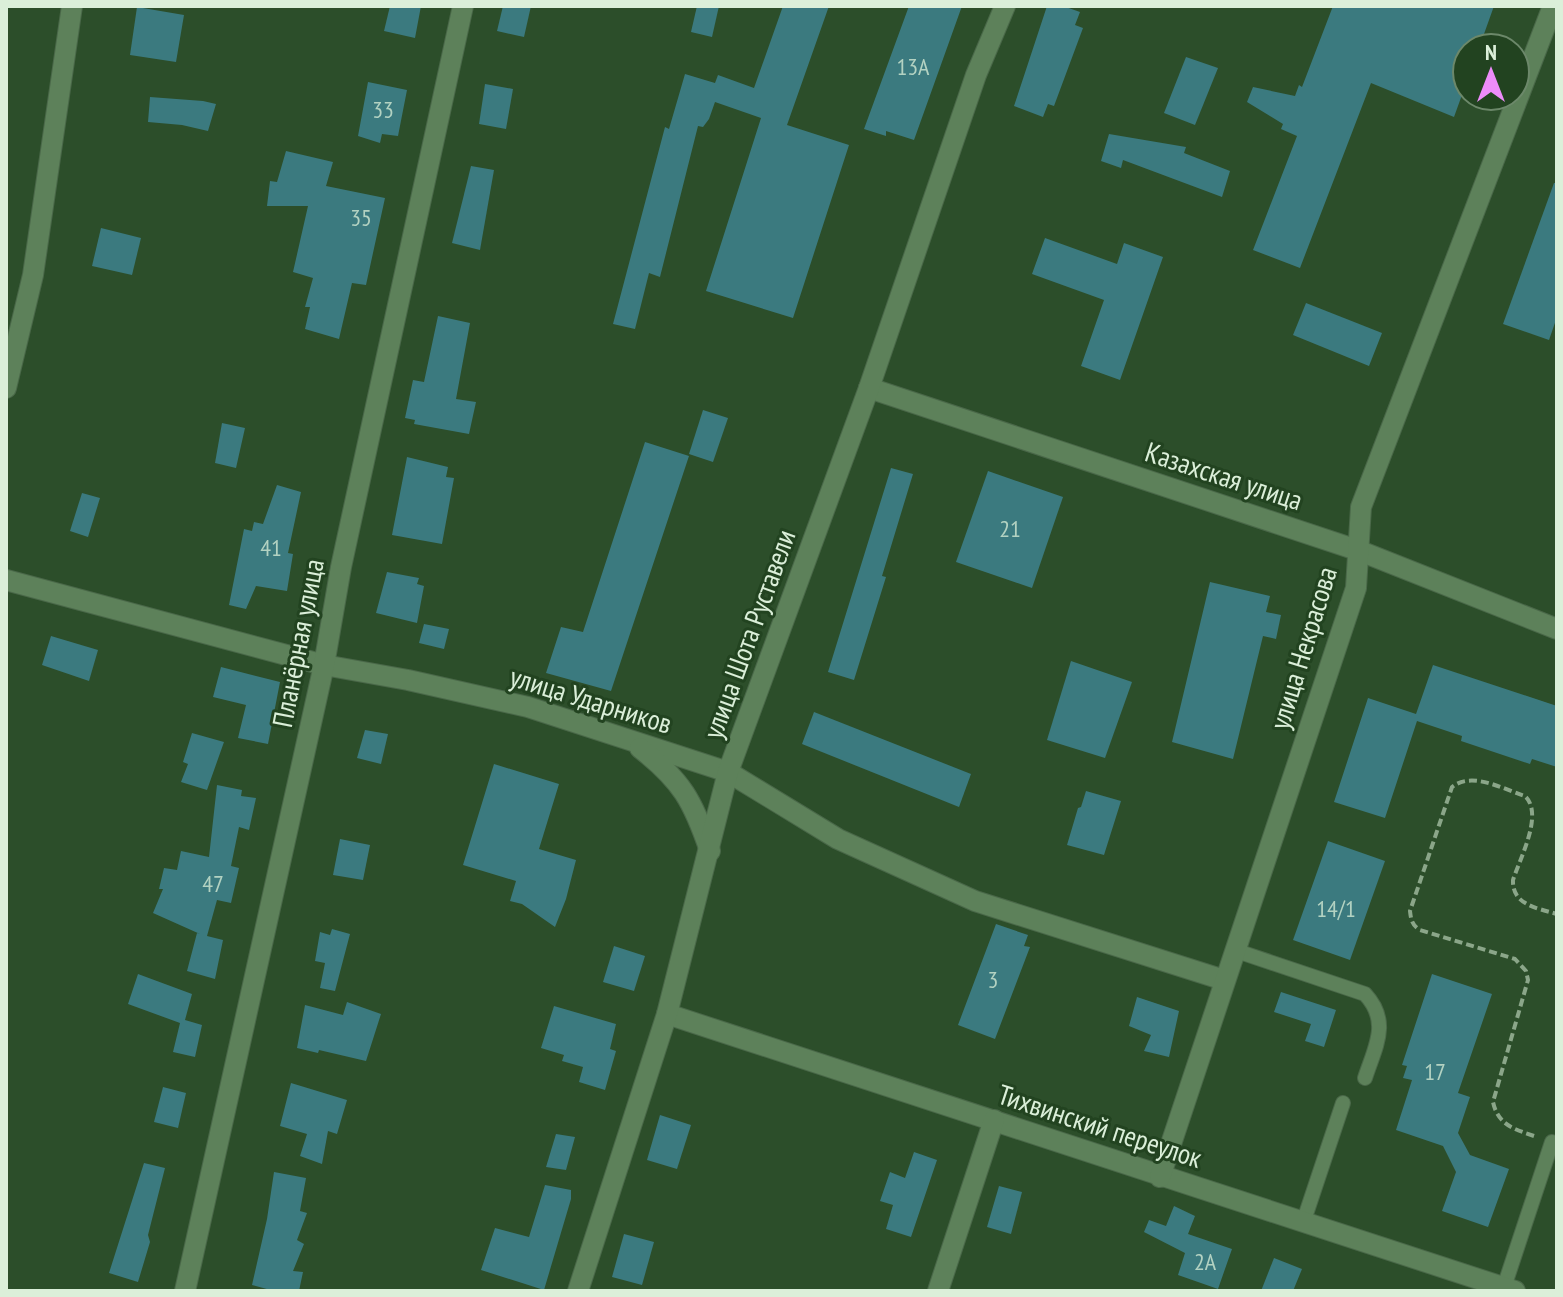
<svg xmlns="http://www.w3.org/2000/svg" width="1563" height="1297" viewBox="0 0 1563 1297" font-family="'PT Sans Narrow',sans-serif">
	<rect width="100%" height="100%" fill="#2c4e2a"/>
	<g fill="#3b7a7f">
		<path d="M390,6H421L415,38L384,31Z"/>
		<path d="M503,6H531L524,37L497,31Z"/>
		<path d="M697,6H719L712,37L691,32Z"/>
		<path d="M783,6H829L787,125L849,145L793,318L706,291L761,118L715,102L709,119L703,127L698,126L660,277L649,273L635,329L613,324L665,127L669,129L685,74L715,83L718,75L754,88Z"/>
		<path d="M909,6H962L914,140L886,131V136L864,129Z"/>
		<path d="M1047,6H1063L1080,12L1075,25L1083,28L1054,106L1048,104L1043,117L1014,106Z"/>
		<path d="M1333,6H1494L1479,48H1467V81L1454,117L1371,83L1300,268L1253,250L1297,136L1281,129L1283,124L1247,102L1253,87L1295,96L1299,85L1302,87Z"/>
		<path d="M137,7L184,15L176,62L130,55Z"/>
		<path d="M1186,57L1218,68L1195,125L1164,113Z"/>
		<path d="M368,82L407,90L398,136L382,134L380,143L358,136Z"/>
		<path d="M485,84L513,89L506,129L479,124Z"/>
		<path d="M150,97L203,101L216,104L208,131L182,125L148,122Z"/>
		<path d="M1109,134L1186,147L1184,153L1230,171L1222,197L1123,160L1121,168L1101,161Z"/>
		<path d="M286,151L333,162L326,186L385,198L366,285L352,283L339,339L305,329L310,307H305L313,278L293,272L308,206H267L270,181L277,182Z"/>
		<path d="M471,166L494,170L480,250L452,243Z"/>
		<path d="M1554,183H1557V317L1549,340L1503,324Z"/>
		<path d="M101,228L141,238L132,275L92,266Z"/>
		<path d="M1045,238L1117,264L1124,243L1163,257L1120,380L1081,366L1104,300L1032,274Z"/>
		<path d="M1306,303L1382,333L1369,366L1293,335Z"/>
		<path d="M438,316L470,323L456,399L476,402L469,434L414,424L415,420L405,418L413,380L424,382Z"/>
		<path d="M703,410L728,418L713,462L689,454Z"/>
		<path d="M222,423L245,428L236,468L215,463Z"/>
		<path d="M645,442L689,456L611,691L546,673L561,627L583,632Z"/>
		<path d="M407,457L448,467L446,477L454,478L442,544L392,535Z"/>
		<path d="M891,468L913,474L882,576L886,577L854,680L828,672Z"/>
		<path d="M988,471L1063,497L1032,588L956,562Z"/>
		<path d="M277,485L301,492L288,553L293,554L287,591L256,586L246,609L229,605L244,529L252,531L254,522L263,524Z"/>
		<path d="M82,493L100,498L88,537L70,531Z"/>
		<path d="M387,572L419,578L417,584L424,586L417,623L376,613Z"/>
		<path d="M1210,582L1270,596L1266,612L1281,615L1276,639L1263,636L1233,759L1172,742Z"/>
		<path d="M424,624L449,629L444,649L419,643Z"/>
		<path d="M51,636L98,650L89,681L42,665Z"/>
		<path d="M1071,661L1132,682L1105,758L1047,740Z"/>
		<path d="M1433,665L1557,706V767L1532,759L1530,764L1461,741L1462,736L1417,721L1385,818L1334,802L1368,698L1416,714Z"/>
		<path d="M221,667L280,682L268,744L238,738L246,705L213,697Z"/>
		<path d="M814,712L971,774L959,807L802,744Z"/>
		<path d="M365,730L388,734L381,764L357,758Z"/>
		<path d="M192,733L224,742L207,790L181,782L188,764L183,762Z"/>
		<path d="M494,764L559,784L539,849L576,860L566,899L555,927L522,904L510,901L516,881L463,865Z"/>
		<path d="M217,785L242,790L241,796L256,798L249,830L239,827L231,866L239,868L231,903L217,900L207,936L223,940L215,979L187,971L197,933L200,934L153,913L163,889H159L164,868L177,870L181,851L209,857Z"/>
		<path d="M1086,791L1121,801L1104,855L1067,845L1078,808L1081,807Z"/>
		<path d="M340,839L370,845L363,880L333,875Z"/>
		<path d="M1328,841L1385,861L1350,960L1293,940Z"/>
		<path d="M996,924L1028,935L1024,946L1030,947L995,1039L958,1025Z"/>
		<path d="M332,929L350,934L335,991L320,988L325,963L315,961L320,932L330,935Z"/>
		<path d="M614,946L645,956L634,991L603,982Z"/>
		<path d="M138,974L192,994L185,1020L202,1025L195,1057L173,1052L180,1023L128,1004Z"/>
		<path d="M1432,974L1492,994L1458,1093L1470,1097L1458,1133L1470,1155L1509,1169L1488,1227L1442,1211L1456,1172L1443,1146L1396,1130L1412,1080L1403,1078L1407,1066L1402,1065Z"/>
		<path d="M1281,992L1336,1010L1324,1047L1305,1041L1311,1024L1274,1012Z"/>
		<path d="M1137,997L1179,1011L1169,1057L1144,1051L1151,1035L1129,1026Z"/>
		<path d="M347,1002L381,1014L366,1061L319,1050L318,1053L297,1048L305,1005L343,1015Z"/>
		<path d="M554,1006L616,1024L610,1049L616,1051L605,1090L579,1082L583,1067L562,1061L564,1055L541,1048Z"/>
		<path d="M291,1083L347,1100L337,1134L328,1131L322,1164L300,1156L307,1134L280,1126Z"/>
		<path d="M163,1087L186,1093L178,1128L154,1122Z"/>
		<path d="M660,1115L691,1125L677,1169L647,1160Z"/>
		<path d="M556,1134L575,1137L566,1170L546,1167Z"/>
		<path d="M914,1152L937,1160L911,1237L886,1229L893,1205L880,1201L890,1172L905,1178Z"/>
		<path d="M144,1163L165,1168L148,1235L150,1242L138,1282L109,1273Z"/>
		<path d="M274,1172L306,1178L300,1211L307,1213L297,1240L304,1244L293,1271L303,1272L299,1291H274L252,1285L267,1219Z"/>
		<path d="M545,1185L571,1190V1199L544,1290L481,1270L495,1228L529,1237Z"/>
		<path d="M999,1186L1022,1192L1011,1234L987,1227Z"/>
		<path d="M1174,1206L1195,1216L1188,1234L1232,1249L1218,1289L1178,1275L1185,1253L1144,1232L1149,1220L1166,1226Z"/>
		<path d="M624,1234L654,1242L642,1285L612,1277Z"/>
		<path d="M1274,1258L1302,1269L1293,1291H1261Z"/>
	</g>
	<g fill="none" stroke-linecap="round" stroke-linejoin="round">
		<defs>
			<g id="lane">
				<path d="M1234,950L1365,994C1391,1022 1375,1047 1365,1078"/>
				<path d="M1303,1223L1343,1103"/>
				<path d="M1504,1287L1552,1142"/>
			</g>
			<g id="street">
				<path d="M6,388L33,275L72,6"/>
				<path d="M869,388L1360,551L1557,629"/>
				<path d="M6,580L324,665L408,680L528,707L728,772L838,839L975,901L1224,980"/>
				<path d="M640,748C682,781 693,801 710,851"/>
				<path d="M667,1014L1515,1291"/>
				<path d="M1160,1177L1356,588L1361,507L1553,6"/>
				<path d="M185,1291L324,665L341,567L463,6"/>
				<path d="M578,1291L667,1014L728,772L869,388L976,75L1005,6"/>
				<path d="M938,1291L994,1120"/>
			</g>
		</defs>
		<use href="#lane" stroke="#4a6849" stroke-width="16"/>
		<use href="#street" stroke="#4a6849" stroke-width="22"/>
		<path stroke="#8ba689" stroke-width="4" stroke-dasharray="8 4" stroke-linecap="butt" d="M1534,1136C1514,1129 1498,1125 1493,1102L1528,980L1526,971L1515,959L1420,930C1412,925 1411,920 1410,911L1452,787C1472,771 1503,789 1525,796C1544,814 1520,858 1513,880C1512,905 1537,908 1557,914"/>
		<use href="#lane" stroke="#5d815a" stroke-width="14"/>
		<use href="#street" stroke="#5d815a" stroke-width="20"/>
	</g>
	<g text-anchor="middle" stroke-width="6" stroke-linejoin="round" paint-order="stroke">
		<g font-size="24" fill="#b3d2c2">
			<text x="913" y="75">13А</text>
			<text x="383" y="118">33</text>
			<text x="361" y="226">35</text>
			<text x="1010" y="537">21</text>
			<text x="271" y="556">41</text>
			<text x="213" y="892">47</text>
			<text x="1336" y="917">14/1</text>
			<text x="993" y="988">3</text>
			<text x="1435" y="1080">17</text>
			<text x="1205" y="1270">2А</text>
		</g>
		<g font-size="28" fill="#dbefd9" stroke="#224320">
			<text transform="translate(1224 476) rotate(18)" y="10">Казахская улица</text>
			<text transform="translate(749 634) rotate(-70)" y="10">улица Шота Руставели</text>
			<text transform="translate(298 643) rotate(-79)" y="10">Планёрная улица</text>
			<text transform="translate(1303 648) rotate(-73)" y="10">улица Некрасова</text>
			<text transform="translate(591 700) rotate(17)" y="10">улица Ударников</text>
			<text transform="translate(1100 1126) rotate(18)" y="10">Тихвинский переулок</text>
		</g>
	</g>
	<rect width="1563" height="1297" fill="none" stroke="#dbefd9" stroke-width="16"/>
	<g transform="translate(1491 72)"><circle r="38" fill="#224320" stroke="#6c886a" stroke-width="2"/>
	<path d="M0-6L14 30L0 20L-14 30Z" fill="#ed8cfa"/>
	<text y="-12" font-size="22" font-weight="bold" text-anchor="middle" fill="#dbefd9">N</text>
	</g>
</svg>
